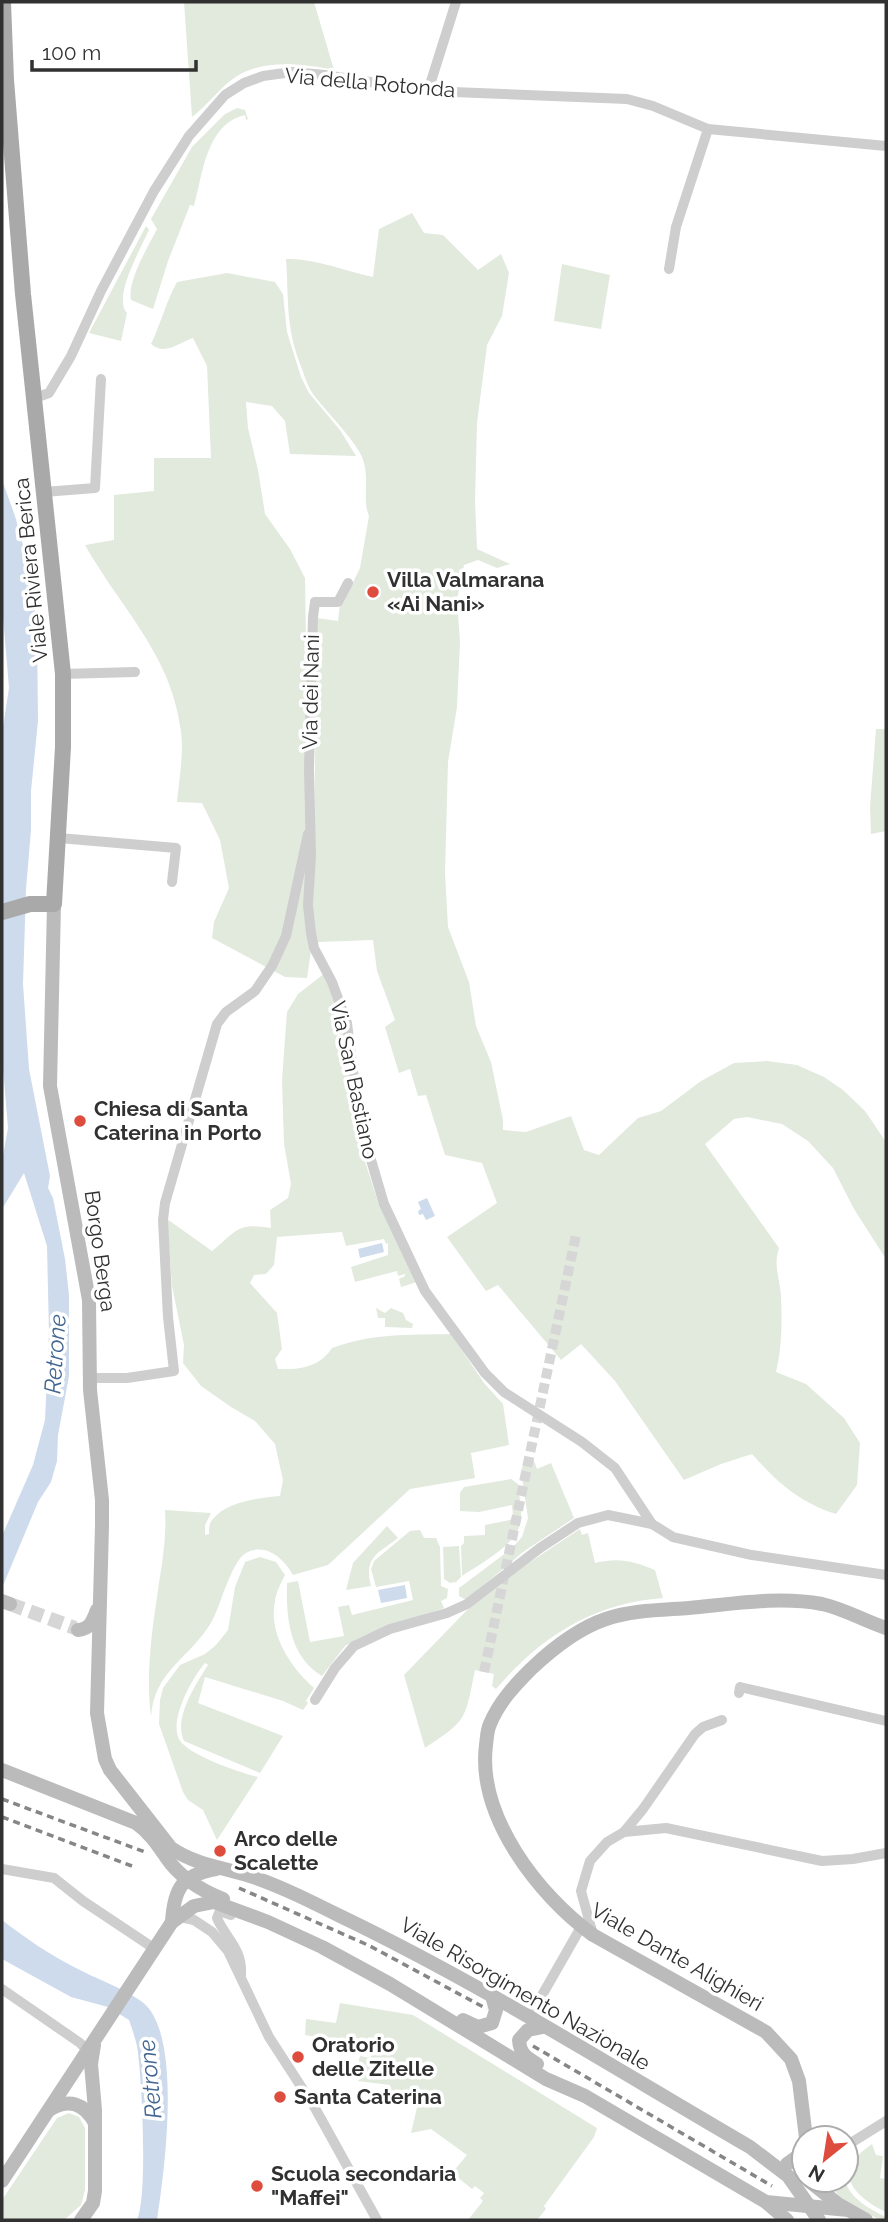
<svg xmlns="http://www.w3.org/2000/svg" width="888" height="2222" viewBox="0 0 888 2222" font-family="Raleway,sans-serif">
	<rect width="100%" height="100%" fill="#fff"/>
	<g fill="#e2eade">
		<path d="M184,2H314L334,70C304,64 265,59 237,76C220,87 208,105 192,117Z"/>
		<path d="M237,108L245,110L248,119L246,120L245,115C206,124 203,174 194,206L190,205L168,261L153,309L131,300C127,281 148,247 157,229L151,219L192,147L225,114Z"/>
		<path d="M412,213L424,233L443,235L478,270L501,254L509,273L502,316L487,345L477,423L475,500L477,549L510,564L497,568L478,560L464,565L457,600L460,642L457,707L448,762L445,873L448,927L469,982L476,1026L491,1062L503,1120V1130L526,1132L571,1116L584,1150L599,1155L638,1118L661,1111L701,1081L734,1063L767,1061L797,1065L824,1077L843,1090L865,1111L886,1142V1259L854,1209L833,1168L808,1141L782,1124L747,1117L734,1119L705,1144L779,1248C773,1266 780,1279 781,1296C782,1322 782,1347 776,1372L806,1384L844,1418L860,1443L857,1485L836,1514C799,1502 777,1482 752,1454L721,1464L684,1480L615,1381L581,1344L561,1360L498,1285L486,1291L447,1237L497,1203L482,1163L445,1155L426,1095L418,1096L410,1069L399,1073L385,1027L395,1020L377,971L373,940L317,942L313,917L317,618L338,621L340,603H343L360,568L369,516C361,498 372,475 360,453C347,431 328,414 313,394C308,387 305,378 302,369C285,326 289,303 286,259C315,258 344,271 373,277L379,229Z"/>
		<path d="M146,226L149,230C141,248 112,298 127,313L121,341L89,333Z"/>
		<path d="M562,264L610,275L601,329L554,321Z"/>
		<path d="M227,273L275,282L283,294L287,332L301,377L309,393L340,430L356,456L290,454L285,421L272,406L246,402L248,428L258,470L265,514L290,549L305,578L311,951L307,978L285,977L212,938L214,922L229,888L220,840L202,803L177,802C179,780 184,754 181,732C172,655 121,609 85,545L114,540V495L154,491V458H211L207,366L193,338C178,343 165,356 151,344C161,323 166,302 177,282Z"/>
		<path d="M876,729H886V831L871,834L870,807Z"/>
		<path d="M325,973L345,1024L349,1092L359,1143L378,1202L417,1282L401,1287L399,1279L405,1276V1274L398,1276L397,1271L355,1282L351,1267L388,1255V1243L386,1244L384,1239L346,1246L342,1232L277,1237L274,1265L266,1274L254,1275L250,1283L277,1313L282,1349L275,1359L278,1369C299,1370 320,1367 332,1348C372,1333 409,1335 451,1334L484,1383L503,1404L509,1445L471,1453L475,1478L410,1489L328,1565L293,1575C284,1559 266,1542 246,1553C231,1562 221,1605 212,1621C191,1658 154,1670 151,1717C146,1677 151,1637 157,1597C161,1568 167,1540 165,1510L211,1513L205,1525V1535L209,1534C209,1529 209,1523 213,1519C227,1501 259,1498 280,1496L283,1480L275,1444L255,1421L231,1407L201,1386L183,1363L184,1345L172,1286L167,1219L212,1251C237,1231 236,1222 271,1228L270,1210L288,1198L291,1184L284,1144L282,1080L287,1012L298,994Z"/>
		<path d="M376,1308L385,1313L391,1308L403,1313L406,1320L413,1324L412,1328L385,1327V1318H378Z"/>
		<path d="M533,1458L537,1469L551,1463L574,1518L523,1552L466,1600L459,1596V1588L511,1549L522,1537L528,1518L521,1471L524,1462Z"/>
		<path d="M511,1479L518,1484C519,1497 523,1511 520,1524C516,1545 480,1564 462,1576L461,1546L464,1543V1536L485,1535V1525L510,1520L513,1516L512,1505L479,1512L460,1511V1493L464,1487Z"/>
		<path d="M387,1526L398,1538C377,1554 364,1557 371,1586L346,1590L353,1563Z"/>
		<path d="M580,1529L582,1535L588,1533L595,1563C618,1557 634,1561 655,1570L663,1598C594,1603 540,1637 496,1689L492,1686L494,1674L475,1670C465,1719 468,1720 425,1748L404,1675L468,1609L527,1564Z"/>
		<path d="M420,1530L424,1538H436L440,1547L441,1586L448,1589L447,1598L441,1601L444,1608L361,1637L345,1646L322,1676C289,1656 286,1617 287,1583L298,1581L310,1642L344,1636L338,1607L349,1605L352,1615L413,1600L409,1581L376,1587L371,1569L374,1561L410,1531Z"/>
		<path d="M459,1546L461,1577L456,1582L450,1583L444,1579L443,1547Z"/>
		<path d="M260,1557L276,1562L285,1575C281,1583 276,1592 275,1601C268,1634 291,1668 314,1688L306,1701L308,1703L303,1710L283,1701L205,1677L198,1703L283,1736L260,1773L184,1741C173,1718 196,1684 208,1665L205,1663C192,1678 169,1720 179,1739C187,1755 241,1773 258,1777L217,1840L203,1810L188,1800L183,1792L159,1724L160,1700L163,1688L180,1665L205,1654L216,1645L228,1630L235,1587L245,1562Z"/>
		<path d="M340,2003L413,2015L597,2128L594,2137L544,2206L546,2209L537,2220H468L483,2201L480,2198L484,2193L475,2186L472,2189L452,2173L467,2155L431,2129L411,2133L419,2099L389,2093L390,2085L358,2081L359,2076L355,2074L360,2056L371,2058L373,2047L305,2035L306,2019L336,2023Z"/>
		<path d="M69,2113L79,2117L85,2128V2190L81,2205L64,2220H2V2200L57,2118Z"/>
		<path d="M872,2144L876,2155L883,2156L880,2178L886,2179V2212C867,2203 837,2184 855,2159C859,2153 867,2148 872,2144Z"/>
		<path d="M830,2180H845C850,2199 870,2209 886,2217V2220H880C863,2211 834,2200 830,2180Z"/>
	</g>
	<g fill="#cedbec">
		<path d="M2,480L15,516L31,574L37,629L38,721L31,791V830L26,889L23,984L29,1069L50,1176L48,1188L53,1198L65,1259L69,1295V1376L58,1435L57,1461L51,1482L38,1502L2,1588V1536L33,1465L45,1420L49,1332L47,1246L24,1173L2,1209V1161L8,1128L2,1056V733L9,688L2,604Z"/>
		<path d="M427,1198L435,1216L426,1220L423,1214L419,1215L418,1211L421,1209L418,1202Z"/>
		<path d="M382,1243L384,1252L360,1258L358,1249Z"/>
		<path d="M405,1585L407,1598L381,1603L378,1590Z"/>
		<path d="M2,1920C25,1938 49,1954 74,1967C96,1979 121,1987 141,2001C184,2031 164,2174 157,2220H137C148,2196 142,2076 137,2046C135,2037 132,2029 129,2020L108,2007L71,1997L2,1959Z"/>
	</g>
	<g fill="none" stroke-linecap="round" stroke-linejoin="round">
		<path stroke="#d6d6d6" stroke-width="10" stroke-dasharray="10 5" stroke-linecap="butt" d="M484,1672L576,1235"/>
		<path stroke="#d6d6d6" stroke-width="14" stroke-dasharray="14 7" stroke-linecap="butt" d="M10,1604L75,1628"/>
		<g stroke="#cecece" stroke-width="10">
			<path d="M428,91L456,2"/>
			<path d="M669,269L676,227L708,129"/>
			<path d="M35,398L49,393L71,356L101,291L154,191L189,136L225,95L244,83L263,76L292,72L325,75L428,91L627,99L653,106L708,129L886,146"/>
			<path d="M44,492L95,488L101,379"/>
			<path d="M348,583L338,602H315L313,617L309,769L311,856L308,905L311,933L314,948L332,982L347,1023L359,1119L384,1204L425,1291L485,1373L504,1392L582,1442L615,1468L652,1524"/>
			<path d="M63,674L135,672"/>
			<path d="M59,838L176,848L172,882"/>
			<path d="M89,1378H127L174,1371L168,1317L163,1220L165,1203L217,1024L226,1012L255,991L272,966L286,936L308,834"/>
			<path d="M739,1693L740,1687L886,1721"/>
			<path d="M315,1700L335,1668L354,1646L390,1629L447,1613L467,1604L540,1548L578,1523L608,1515L652,1524L673,1537L752,1555L886,1575"/>
			<path d="M624,1832L643,1809L695,1734L703,1727L722,1720"/>
			<path d="M2,1869L54,1878L83,1901L155,1949"/>
			<path d="M231,1915L220,1911L217,1918C226,1939 243,1949 241,1975"/>
			<path d="M180,1917L194,1920L212,1932L228,1951L269,2037L315,2108L377,2220"/>
			<path d="M592,1931L581,1891L590,1861L607,1842L624,1832L666,1828L822,1861L853,1859L886,1853"/>
			<path d="M2,1989L80,2043L87,2050"/>
			<path d="M529,2018L581,1927"/>
			<path d="M846,2146L886,2121"/>
		</g>
		<g stroke="#bbb" stroke-width="14">
			<path d="M54,904L50,1086L89,1300L90,1390L102,1500V1526L97,1713L105,1759L110,1770L171,1848C196,1865 222,1867 250,1876C280,1886 310,1901 338,1915C480,1983 614,2068 750,2147L788,2176L819,2220"/>
			<path d="M2,1601L10,1604"/>
			<path d="M78,1630C90,1629 93,1621 97,1610"/>
			<path d="M2,1770L136,1823C149,1832 157,1844 166,1857C180,1878 200,1890 223,1899"/>
			<path d="M172,1922C174,1888 182,1875 216,1869"/>
			<path d="M463,2020L478,2027L492,2023L496,2010L492,1996"/>
			<path d="M537,2064C525,2057 520,2053 519,2040L528,2030L543,2027"/>
			<path d="M49,2110C69,2098 84,2103 95,2123"/>
			<path d="M806,2138L799,2081L791,2059L766,2032L593,1935C538,1895 477,1816 486,1745C487,1738 487,1730 490,1724C499,1702 515,1685 531,1669C551,1650 579,1628 606,1619C632,1610 662,1610 689,1608C732,1604 779,1596 822,1604C845,1609 864,1621 886,1628"/>
			<path d="M787,2164L804,2152"/>
			<path d="M808,2180L838,2204L866,2220"/>
			<path d="M2,2181L172,1922L194,1906L214,1902L268,1922L322,1947L390,1984L546,2079L585,2096L766,2202L848,2210"/>
			<path d="M767,2203L787,2220"/>
			<path d="M81,2220L93,2203L95,2191V2110L91,2064L94,2045"/>
		</g>
		<path stroke="#a9a9a9" stroke-width="16" d="M2,912L30,904H54L63,747V674L23,294L6,80L3,2"/>
		<g stroke="#868686" stroke-width="3.5" stroke-dasharray="7 5" stroke-linecap="butt">
			<path d="M2,1799L145,1852"/>
			<path d="M2,1817L132,1866"/>
			<path d="M239,1888L370,1946L487,2009"/>
			<path d="M533,2046L772,2186"/>
		</g>
	</g>
	<g fill="#de4c3e" stroke="#fff" stroke-width="2.5">
		<circle cx="373" cy="592" r="7"/>
		<circle cx="80" cy="1121" r="7"/>
		<circle cx="220" cy="1851" r="7"/>
		<circle cx="298" cy="2057" r="7"/>
		<circle cx="280" cy="2097" r="7"/>
		<circle cx="257" cy="2186" r="7"/>
	</g>
	<g text-anchor="middle" stroke-width="7" stroke-linejoin="round" paint-order="stroke">
		<g font-size="21" fill="#313131" stroke="#fff">
			<text transform="translate(370 83) rotate(5)" y="7">Via della Rotonda</text>
			<text transform="translate(31 570) rotate(-96)" y="7">Viale Riviera Berica</text>
			<text transform="translate(311 692) rotate(-89)" y="7">Via dei Nani</text>
			<text transform="translate(354 1080) rotate(78)" y="7">Via San Bastiano</text>
			<text transform="translate(100 1251) rotate(82)" y="7">Borgo Berga</text>
			<text transform="translate(677 1957) rotate(30)" y="7">Viale Dante Alighieri</text>
			<text transform="translate(525 1994) rotate(30)" y="7">Viale Risorgimento Nazionale</text>
		</g>
		<g font-size="21" font-weight="bold" fill="#313131" stroke="#fff" text-anchor="start">
			<text x="387" y="587">Villa Valmarana<tspan x="387" dy="24">«Ai Nani»</tspan></text>
			<text x="94" y="1116">Chiesa di Santa<tspan x="94" dy="24">Caterina in Porto</tspan></text>
			<text x="234" y="1846">Arco delle<tspan x="234" dy="24">Scalette</tspan></text>
			<text x="312" y="2052">Oratorio<tspan x="312" dy="24">delle Zitelle</tspan></text>
			<text x="294" y="2104">Santa Caterina</text>
			<text x="271" y="2181">Scuola secondaria<tspan x="271" dy="24">"Maffei"</tspan></text>
		</g>
		<g font-size="23" font-style="italic" fill="#426591" stroke="#fff">
			<text transform="translate(55 1354) rotate(-86)" y="8">Retrone</text>
			<text transform="translate(150 2079) rotate(-95)" y="8">Retrone</text>
		</g>
	</g>
	<rect width="888" height="2222" fill="none" stroke="#313131" stroke-width="7"/>
	<g transform="translate(825 2159) rotate(210)"><circle r="33" fill="#ffffff" stroke="#adadad" stroke-width="2"/>
	<path d="M0-5L12 26L0 18L-12 26Z" fill="#de4c3e"/>
	<text y="-10" font-size="19" font-weight="bold" text-anchor="middle" fill="#313131">N</text>
	</g>
	<path d="M32 60v10h164v-10" fill="none" stroke="#313131" stroke-width="3.5"/>
	<text x="42" y="60" font-size="21" fill="#313131" stroke="#ffffff" stroke-width="5" paint-order="stroke">100 m</text>
</svg>
